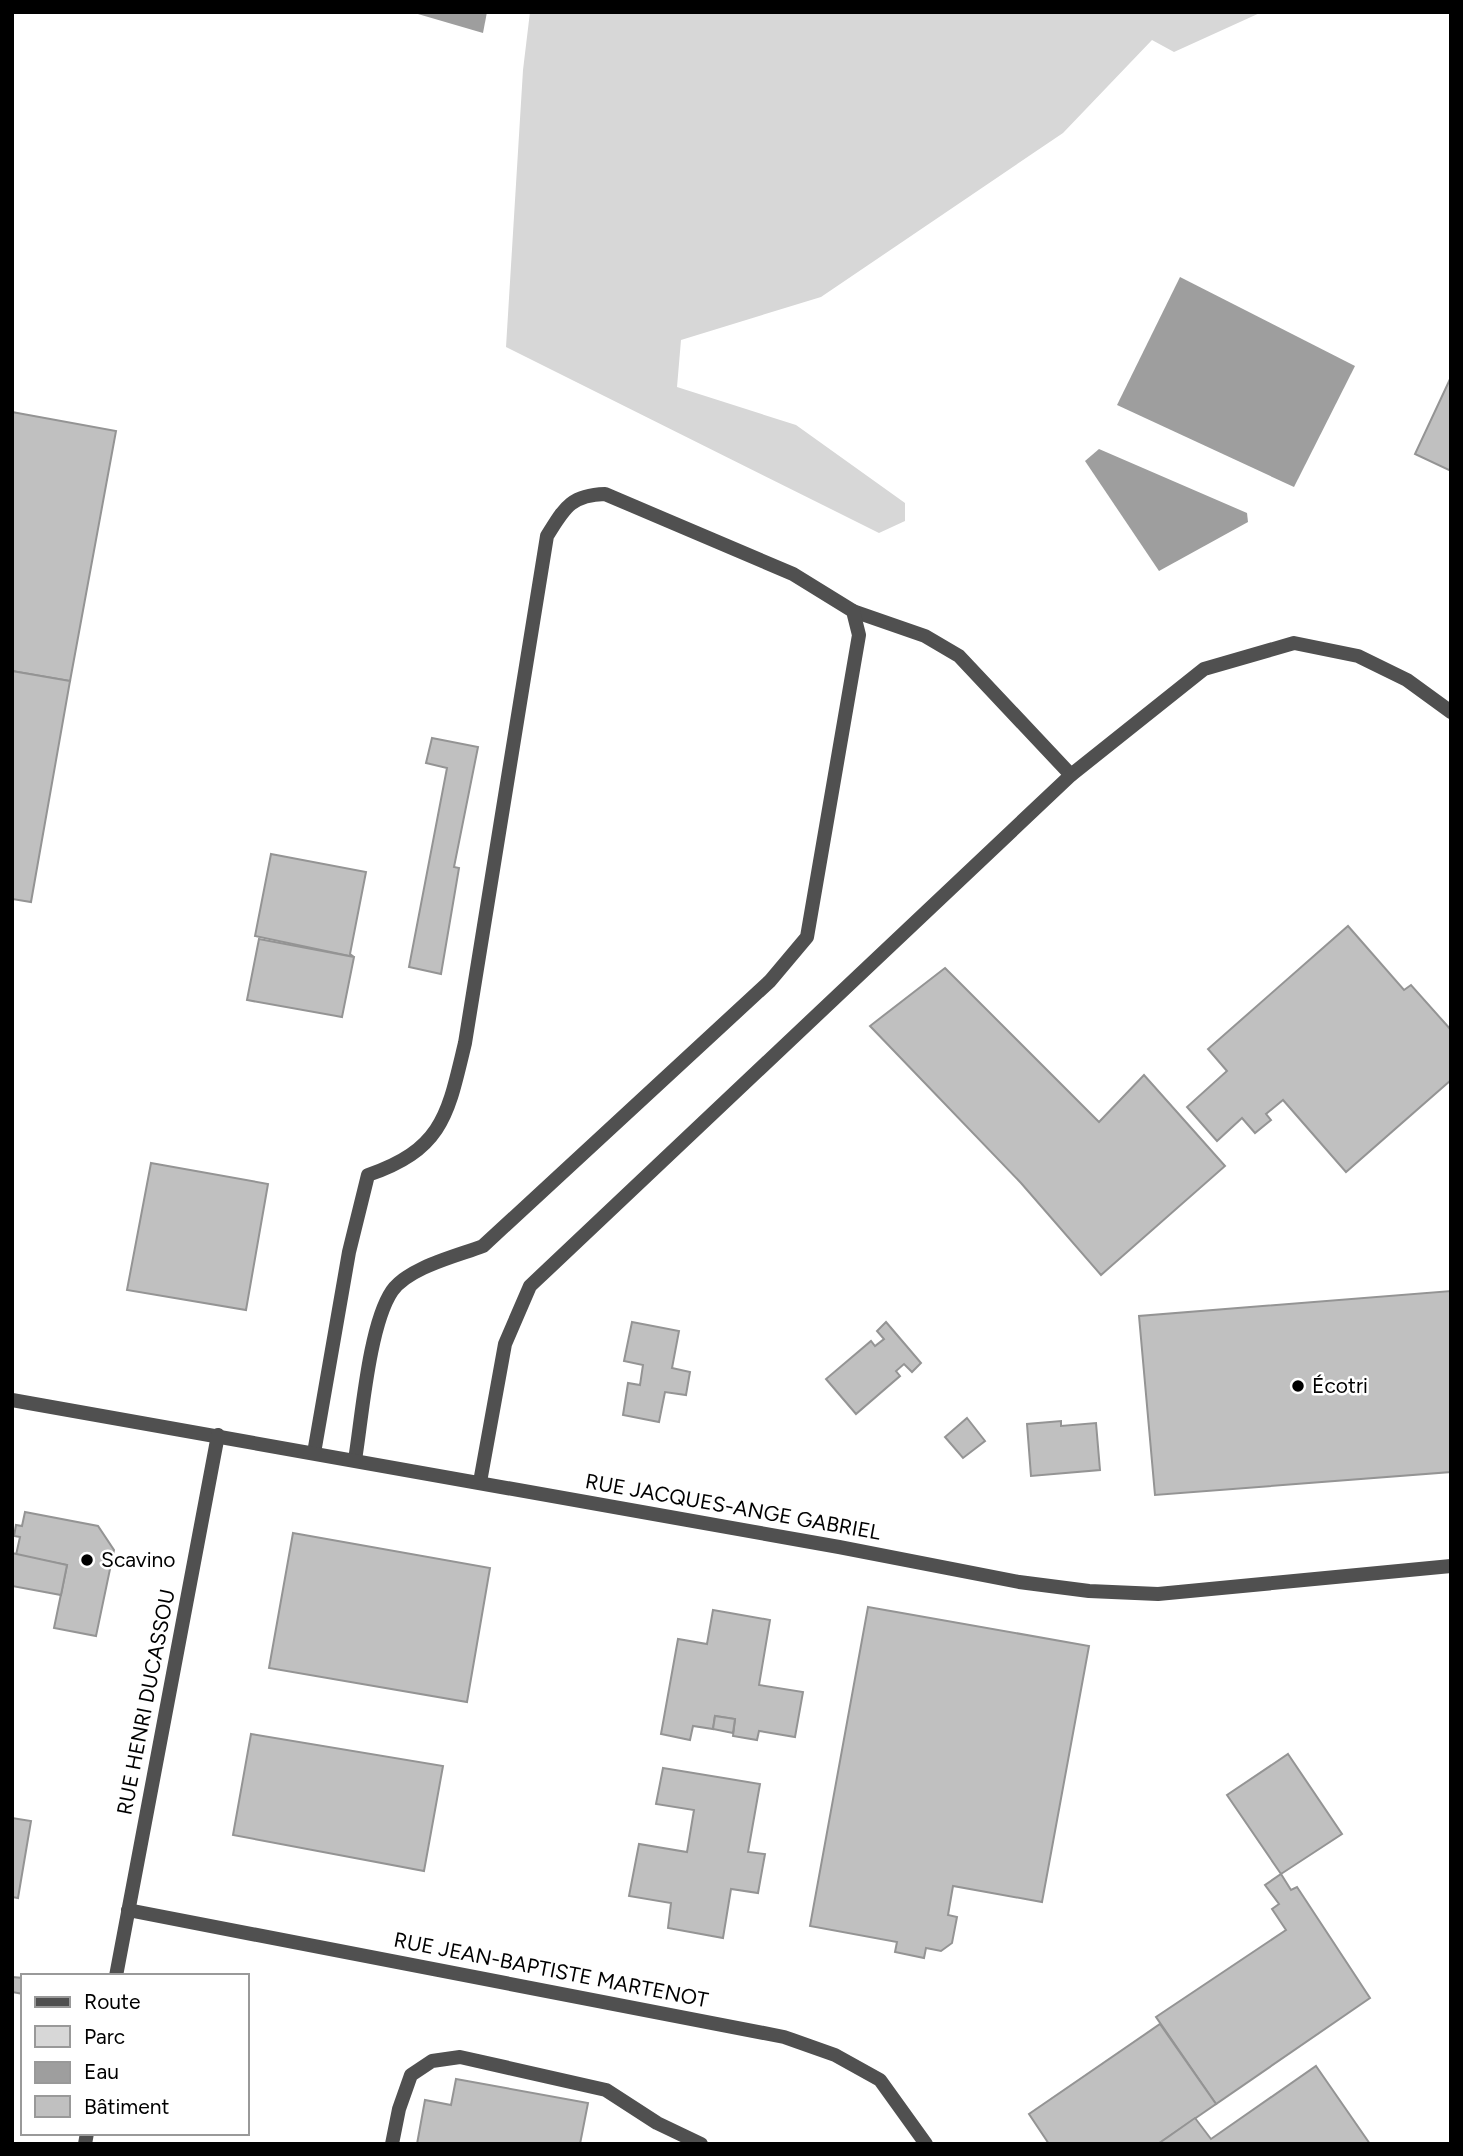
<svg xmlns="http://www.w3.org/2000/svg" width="1463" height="2156" viewBox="0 0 1463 2156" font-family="Figtree,sans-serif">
	<rect width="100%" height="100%" fill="#fff"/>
	<path fill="#d7d7d7" d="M530,12H1262L1174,52L1152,40L1063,133L821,297L681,340L677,387L796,425L905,503V521L879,533L506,347L523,70Z"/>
	<g fill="#9e9e9e">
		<path d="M411,12H487L483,33Z"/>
		<path d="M1180,277L1355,366L1294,487L1117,405Z"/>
		<path d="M1099,449L1247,513L1248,522L1159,571L1085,461Z"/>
	</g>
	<g fill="#c0c0c0" stroke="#949494" stroke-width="2">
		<path d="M1451,377V471L1415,454Z"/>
		<path d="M12,412L116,431L70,681L12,671Z"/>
		<path d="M12,671L70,681L31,902L12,899Z"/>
		<path d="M432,738L478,747L454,867L459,868L441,974L409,967L447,768L426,763Z"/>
		<path d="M271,854L366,872L350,954L354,957L255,936Z"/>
		<path d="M1348,926L1404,990L1411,985L1451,1030V1080L1346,1172L1283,1100L1266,1114L1271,1120L1255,1133L1242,1118L1217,1141L1187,1107L1227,1071L1208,1049Z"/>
		<path d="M259,939L354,957L342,1017L247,1000Z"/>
		<path d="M945,968L1099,1122L1144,1075L1225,1166L1101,1275L1021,1183L870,1026Z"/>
		<path d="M151,1163L268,1184L246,1310L127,1290Z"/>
		<path d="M1451,1291V1472L1155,1495L1139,1316Z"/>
		<path d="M632,1322L679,1331L672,1368L690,1372L686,1395L665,1392L659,1422L623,1415L628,1383L640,1385L643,1365L624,1361Z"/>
		<path d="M886,1322L921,1363L912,1372L904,1364L896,1371L900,1376L856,1414L826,1379L871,1341L875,1346L884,1339L877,1331Z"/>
		<path d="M967,1418L985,1441L963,1458L945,1437Z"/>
		<path d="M1061,1421V1426L1096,1423L1100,1470L1031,1476L1027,1424Z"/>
		<path d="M25,1512L98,1526L114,1550L96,1636L54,1628L67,1565L16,1555L20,1537L14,1536L16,1525L22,1526Z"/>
		<path d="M293,1533L490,1568L467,1702L269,1668Z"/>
		<path d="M12,1553L67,1565L61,1595L12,1586Z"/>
		<path d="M868,1607L1089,1646L1042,1902L953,1886L948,1915L957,1917L952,1943L941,1951L926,1948L924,1958L895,1952L897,1942L810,1926Z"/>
		<path d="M713,1610L770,1620L759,1685L803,1692L795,1737L759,1731L757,1740L733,1736L735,1719L715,1716L713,1729L693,1726L690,1740L661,1734L678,1639L707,1644Z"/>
		<path d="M715,1716L735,1719L733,1733L713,1729Z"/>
		<path d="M251,1734L443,1766L424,1871L233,1835Z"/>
		<path d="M1288,1754L1342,1834L1281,1874L1227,1795Z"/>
		<path d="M663,1768L760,1784L748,1852L765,1854L758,1893L731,1889L723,1938L668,1928L671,1903L629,1896L639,1844L687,1852L694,1810L656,1804Z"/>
		<path d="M12,1818L31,1821L18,1898L12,1897Z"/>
		<path d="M1281,1874L1291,1890L1297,1887L1370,1998L1216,2104L1156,2017L1286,1930L1272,1909L1279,1904L1265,1885Z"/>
		<path d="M12,1977L23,1978V1994L12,1992Z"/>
		<path d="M1160,2024L1216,2104L1158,2144H1049L1029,2114Z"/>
		<path d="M1316,2066L1370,2144H1158L1195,2118L1211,2139Z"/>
		<path d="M456,2079L588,2103L580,2144H417L425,2100L451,2105Z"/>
	</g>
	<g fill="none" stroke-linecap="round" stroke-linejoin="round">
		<g stroke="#505050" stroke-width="14">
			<path d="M853,611L925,636L959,656L1071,775"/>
			<path d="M314,1453L349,1252L368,1175C444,1149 448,1113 465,1043L547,536C564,509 570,495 605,494L793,574L853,611L859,635L807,937L770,981L483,1246C457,1256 409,1267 392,1291C369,1325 362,1417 355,1460"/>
			<path d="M480,1482L505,1344L530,1286L1071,775L1204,669L1294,643L1358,656L1407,680L1451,712"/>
			<path d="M392,2144L399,2109L411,2075L432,2061L460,2057L606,2090L657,2123L701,2144"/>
		</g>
		<g stroke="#505050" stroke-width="14">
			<path d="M12,1400L839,1547L1019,1582L1089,1591L1158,1594L1451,1566"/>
			<path d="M128,1910L784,2037L835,2055L880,2080L926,2144"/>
			<path d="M116,1976L218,1435"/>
			<path d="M85,2144L87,2133"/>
		</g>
	</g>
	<g fill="#000" stroke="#fff" stroke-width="2.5">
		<circle cx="1298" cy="1386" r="7"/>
		<circle cx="87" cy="1560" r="7"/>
	</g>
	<g text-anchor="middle" stroke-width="5" stroke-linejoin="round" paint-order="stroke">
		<g font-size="21" fill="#000" stroke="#fff" text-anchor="start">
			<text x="1312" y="1393">Écotri</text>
			<text x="101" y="1567">Scavino</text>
		</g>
		<g font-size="21" fill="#000" stroke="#fff">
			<text transform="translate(733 1507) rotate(10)" y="7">RUE JACQUES-ANGE GABRIEL</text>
			<text transform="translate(146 1702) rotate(-79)" y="7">RUE HENRI DUCASSOU</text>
			<text transform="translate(551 1970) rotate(11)" y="7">RUE JEAN-BAPTISTE MARTENOT</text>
		</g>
	</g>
	<rect width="1463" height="2156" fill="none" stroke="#000000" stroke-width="28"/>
	<rect x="21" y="1974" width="228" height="161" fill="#ffffff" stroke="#999999" stroke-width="2"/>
	<rect x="35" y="1997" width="35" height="10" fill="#505050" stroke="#999999" stroke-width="2"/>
	<text x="84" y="2009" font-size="21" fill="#000000">Route</text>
	<rect x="35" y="2026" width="35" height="21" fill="#d7d7d7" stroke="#999999" stroke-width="2"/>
	<text x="84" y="2044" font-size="21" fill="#000000">Parc</text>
	<rect x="35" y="2062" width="35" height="21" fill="#9e9e9e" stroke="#999999" stroke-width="2"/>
	<text x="84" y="2079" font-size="21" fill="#000000">Eau</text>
	<rect x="35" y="2096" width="35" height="21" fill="#c0c0c0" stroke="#999999" stroke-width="2"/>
	<text x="84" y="2114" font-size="21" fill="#000000">Bâtiment</text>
</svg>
